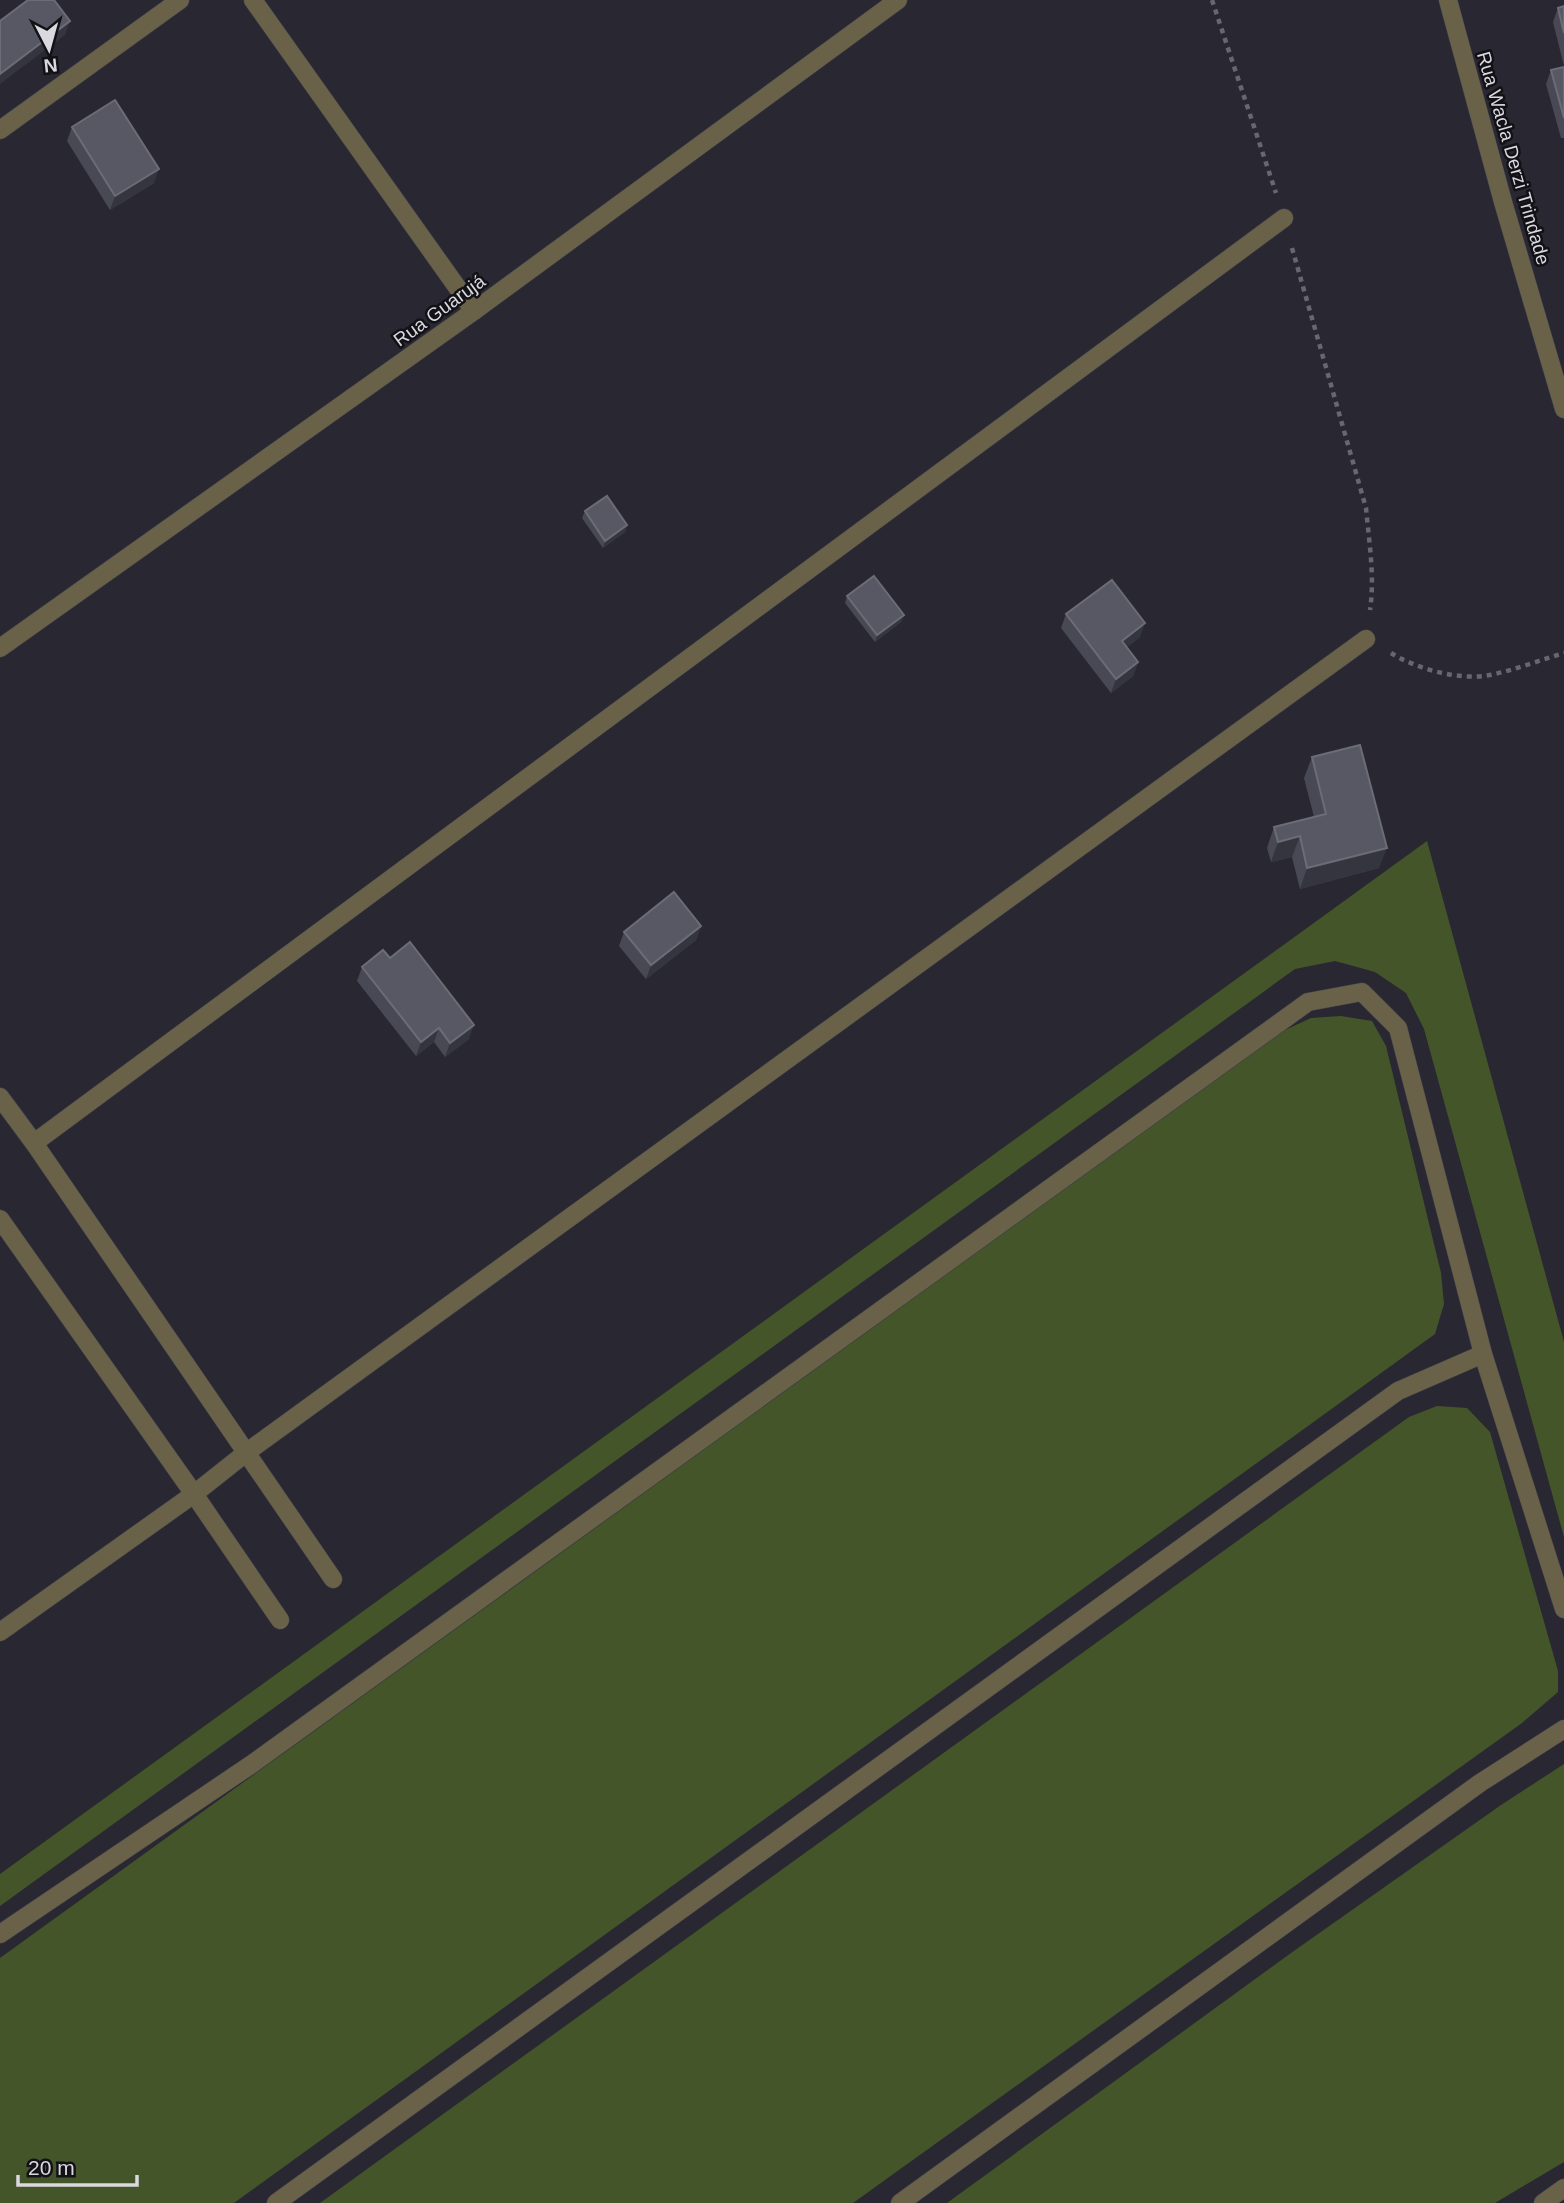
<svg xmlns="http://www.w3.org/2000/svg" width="1564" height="2203" viewBox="0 0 1564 2203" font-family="Arial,sans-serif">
	<rect width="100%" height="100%" fill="#292832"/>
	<g fill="#44552a">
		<path d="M1427,841L1564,1342V1537L1424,1029L1406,993L1375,972L1335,961L1295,969L0,1906V1874Z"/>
		<path d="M1341,1016L1372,1021L1386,1046L1441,1273L1444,1304L1435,1334L234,2203H0V1958L1285,1030L1311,1018Z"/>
		<path d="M1437,1406L1467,1408L1490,1432L1558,1671V1692L1522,1723L853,2203H320L1409,1417Z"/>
		<path d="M1564,1764V2162L1495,2203H947L1291,1953L1501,1805Z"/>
	</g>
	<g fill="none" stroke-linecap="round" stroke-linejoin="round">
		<defs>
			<g id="minor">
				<path d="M253,0L474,311"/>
				<path d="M1448,0L1503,202L1564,409"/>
				<path d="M0,130L180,0"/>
				<path d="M0,648L474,311L898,0"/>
				<path d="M0,1097L34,1143L333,1579"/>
				<path d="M34,1143L1284,218"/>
				<path d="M0,1219L194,1494L280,1620"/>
				<path d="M0,1632L194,1494L247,1452L1366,639"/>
				<path d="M0,1934L252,1764L1308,1002L1362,992L1398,1028L1483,1354L1564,1609"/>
				<path d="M276,2203L1398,1391L1483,1354"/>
				<path d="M900,2203L1480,1783L1564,1729"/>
				<path d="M1543,2203L1564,2188"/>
			</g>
		</defs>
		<use href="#minor" stroke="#45444e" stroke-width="19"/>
		<g stroke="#686770" stroke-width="4.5" stroke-dasharray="5 5" stroke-linecap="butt">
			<path d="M1212,0L1276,193"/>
			<path d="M1292,248L1366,508C1369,542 1375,577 1370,610"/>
			<path d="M1391,653C1417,669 1459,681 1490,675C1515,670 1540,660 1564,653"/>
		</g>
		<use href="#minor" stroke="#696249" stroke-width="18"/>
	</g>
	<g fill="#484954">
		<path d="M1564,6V66L1553,22L1558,8Z"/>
		<path d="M1564,67V138H1561L1546,84L1551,70Z"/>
		<path d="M72,127L154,183L110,210L67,141Z"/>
		<path d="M585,511L627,525L625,532L603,548L582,518Z"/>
		<path d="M847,596L904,615L901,622L875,642L845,603Z"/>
		<path d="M1066,614L1140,637L1127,647L1138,662L1133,676L1111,693L1061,628Z"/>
		<path d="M1312,757L1379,868L1300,889L1292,857L1271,862L1267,848L1274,827L1314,817L1304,778Z"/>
		<path d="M701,926L696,940L646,979L619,946L624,932Z"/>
		<path d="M390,958L469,1039L445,1057L434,1042L416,1056L357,981L362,967Z"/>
	</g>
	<g fill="#353540">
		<path d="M70,21L65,35L0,84V74Z"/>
		<path d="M159,169L154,183L110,210L115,196Z"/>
		<path d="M627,525L625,532L603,548L605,541Z"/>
		<path d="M904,615L901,622L875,642L877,635Z"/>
		<path d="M1145,623L1140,637L1117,655L1122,641Z"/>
		<path d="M1138,662L1133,676L1111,693L1116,679Z"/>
		<path d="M1300,836L1292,857L1271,862L1278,842Z"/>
		<path d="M1387,848L1379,868L1300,889L1307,868Z"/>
		<path d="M701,926L696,940L646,979L651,965Z"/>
		<path d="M474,1025L469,1039L445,1057L450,1043Z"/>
		<path d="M439,1028L434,1042L416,1056L421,1042Z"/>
	</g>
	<g fill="#585864" stroke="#6c6c77" stroke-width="2">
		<path d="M28,0H54L70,21L0,74V21Z"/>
		<path d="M1564,6V33L1558,8Z"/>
		<path d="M1564,67V118L1551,70Z"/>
		<path d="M115,100L159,169L115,196L72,127Z"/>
		<path d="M607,496L627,525L605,541L585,511Z"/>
		<path d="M874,576L904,615L877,635L847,596Z"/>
		<path d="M1112,580L1145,623L1122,641L1138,662L1116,679L1066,614Z"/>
		<path d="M1360,745L1387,848L1307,868L1300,836L1278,842L1274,827L1326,814L1312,757Z"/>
		<path d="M674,892L701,926L651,965L624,932Z"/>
		<path d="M410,942L474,1025L450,1043L439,1028L421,1042L362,967L383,950L390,958Z"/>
	</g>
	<g text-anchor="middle" stroke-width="5" stroke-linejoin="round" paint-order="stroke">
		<g font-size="19" fill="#dad9e0" stroke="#121116">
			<text transform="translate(1514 158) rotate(74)" y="7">Rua Wacla Derzi Trindade</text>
			<text transform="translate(439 310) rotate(-36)" y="7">Rua Guarujá</text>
		</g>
	</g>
	<g transform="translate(49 49) rotate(174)" stroke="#121116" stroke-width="5" paint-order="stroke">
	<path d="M0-5L12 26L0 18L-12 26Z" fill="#dad9e0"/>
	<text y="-10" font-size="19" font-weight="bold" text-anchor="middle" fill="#dad9e0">N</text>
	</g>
	<path d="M18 2175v10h119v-10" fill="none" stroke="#dad9e0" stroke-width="3.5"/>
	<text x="28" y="2175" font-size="21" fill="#dad9e0" stroke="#121116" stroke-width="5" paint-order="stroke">20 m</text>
</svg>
